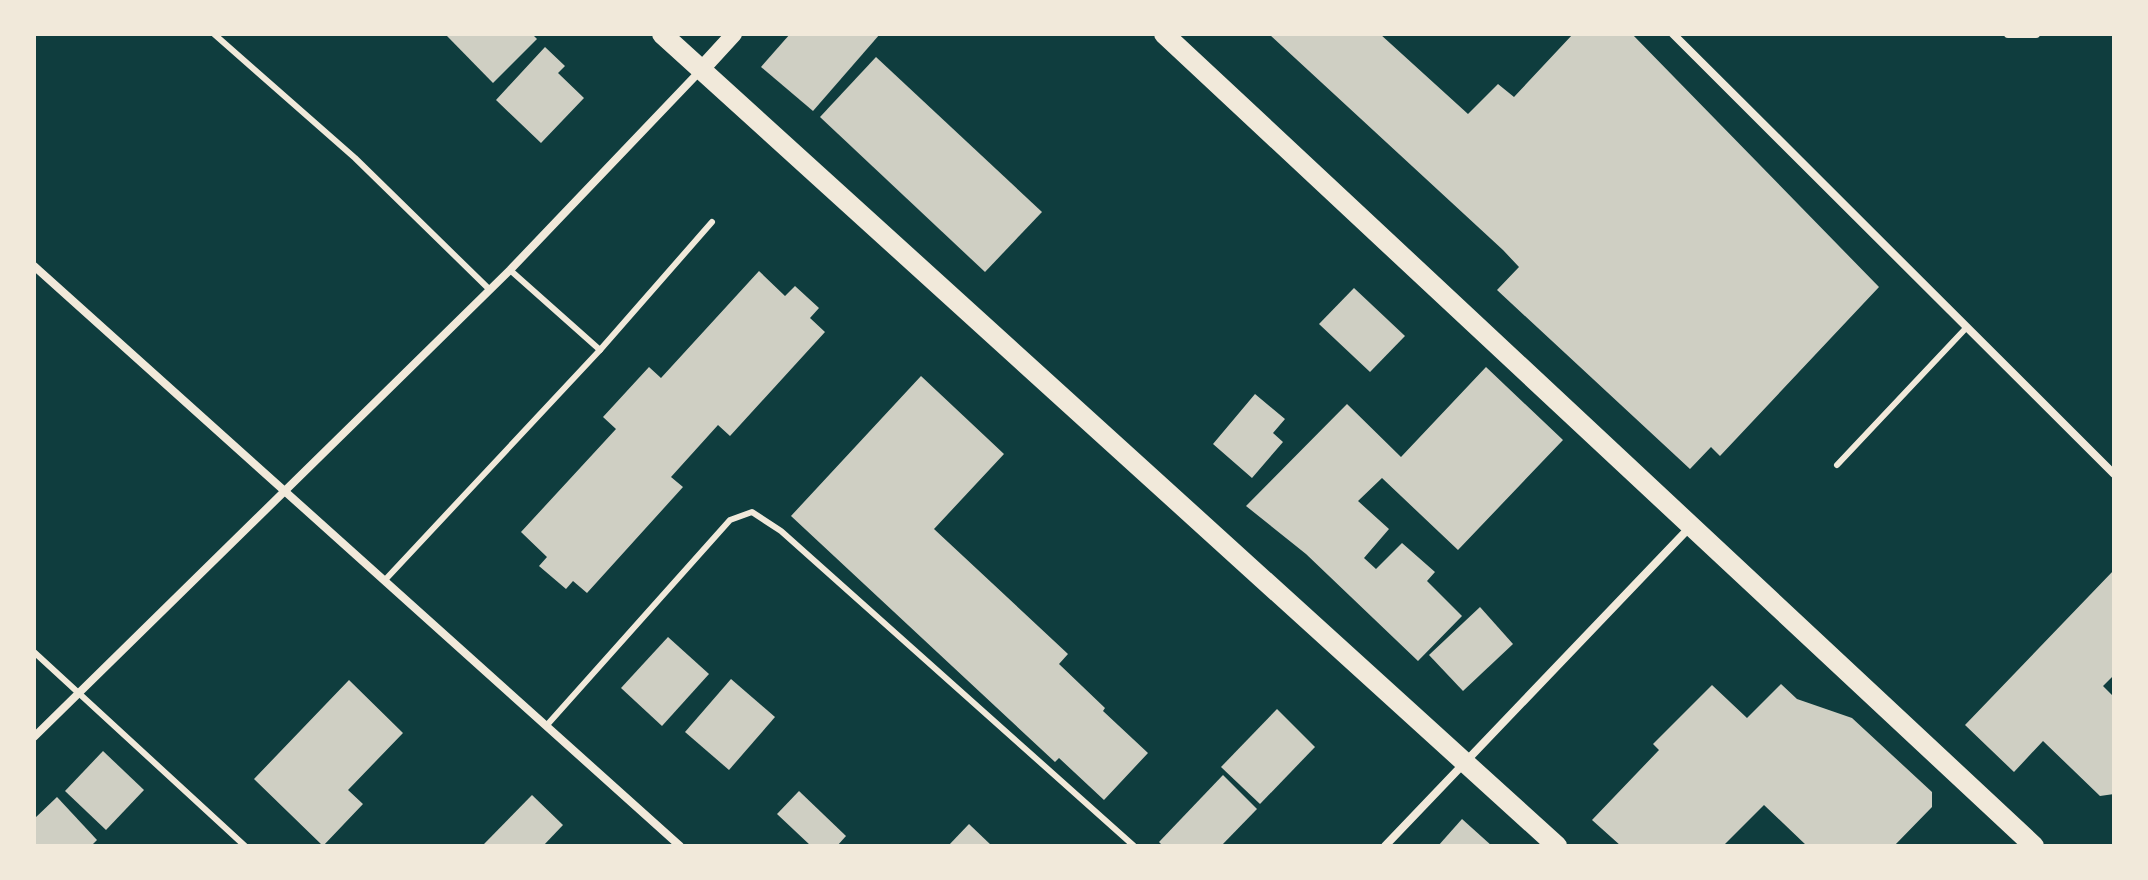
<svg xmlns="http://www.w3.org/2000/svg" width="2148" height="880" viewBox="0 0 2148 880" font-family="Roboto,sans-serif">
	<rect width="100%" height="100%" fill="#0f3d3e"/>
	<g fill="#cfcfc3">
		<path d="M450,34H532L537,39L493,83L447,36Z"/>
		<path d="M790,34H880L813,111L761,67Z"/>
		<path d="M1269,34H1380L1468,114L1498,84L1514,97L1573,34H1632L1879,287L1720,456L1711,447L1690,469L1497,290L1519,267L1503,250Z"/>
		<path d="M545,47L565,66L558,73L584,98L541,143L496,100Z"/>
		<path d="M876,57L1042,212L985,272L820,117Z"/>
		<path d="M759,271L785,296L795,286L819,308L810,318L825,332L730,436L718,425L671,477L683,487L587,593L573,581L566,589L539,566L547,557L521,532L616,429L603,417L649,367L661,378Z"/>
		<path d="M1354,288L1405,336L1370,372L1319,324Z"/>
		<path d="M1486,367L1563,440L1458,550L1382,478L1358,501L1389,529L1364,558L1376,569L1402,543L1435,572L1427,581L1462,616L1418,661L1306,554L1246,506L1347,404L1401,457Z"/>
		<path d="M921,376L1004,454L934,529L1068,654L1059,664L1105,708L1103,711L1148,753L1104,800L1059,758L1055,762L791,516Z"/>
		<path d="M1255,394L1285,419L1273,433L1283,442L1252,478L1213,444Z"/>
		<path d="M2114,570V675L2103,686L2114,697V794L2100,796L2043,741L2014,772L1965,725Z"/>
		<path d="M1480,607L1513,644L1463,691L1429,655Z"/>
		<path d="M668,637L709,674L662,726L621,688Z"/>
		<path d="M731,679L775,717L729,770L685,732Z"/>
		<path d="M349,680L403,733L348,790L363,804L323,846L254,779Z"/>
		<path d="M1781,684L1797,699L1852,718L1932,792V807L1894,846H1807L1764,805L1723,846H1621L1592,820L1659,750L1653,744L1712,685L1747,718Z"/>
		<path d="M1277,709L1315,747L1260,804L1221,767Z"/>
		<path d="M103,751L144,790L106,830L65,791Z"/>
		<path d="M1223,775L1257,809L1221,846H1163L1159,842Z"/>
		<path d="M799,791L846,836L837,846H811L777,814Z"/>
		<path d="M532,795L563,825L543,846H487L484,844Z"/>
		<path d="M57,797L97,840L91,846H34V819Z"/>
		<path d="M1462,819L1492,846H1438Z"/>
		<path d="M969,824L992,846H948Z"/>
	</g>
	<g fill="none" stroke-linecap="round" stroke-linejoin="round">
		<g stroke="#f1e9da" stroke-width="6">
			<path d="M214,34L355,158L490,290"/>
			<path d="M510,270L600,350"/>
			<path d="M1837,465L1967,327"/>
			<path d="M385,580L600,350L712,222"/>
			<path d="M34,652L245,846"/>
			<path d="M547,725L730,520L752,512L781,531L1134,846"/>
		</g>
		<g stroke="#f1e9da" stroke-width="8">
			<path d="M1673,34L2114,474"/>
			<path d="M2008,34H2036"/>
			<path d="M34,266L680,846"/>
			<path d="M34,737L510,270L701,70"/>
			<path d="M1385,846L1692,525"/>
		</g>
		<path stroke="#f1e9da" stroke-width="16" d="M701,70L734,34"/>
		<g stroke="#f1e9da" stroke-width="20">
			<path d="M662,34L1557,846"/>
			<path d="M1164,34L2034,846"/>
		</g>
	</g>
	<rect width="2148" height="880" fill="none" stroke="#f1e9da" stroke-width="72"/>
</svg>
